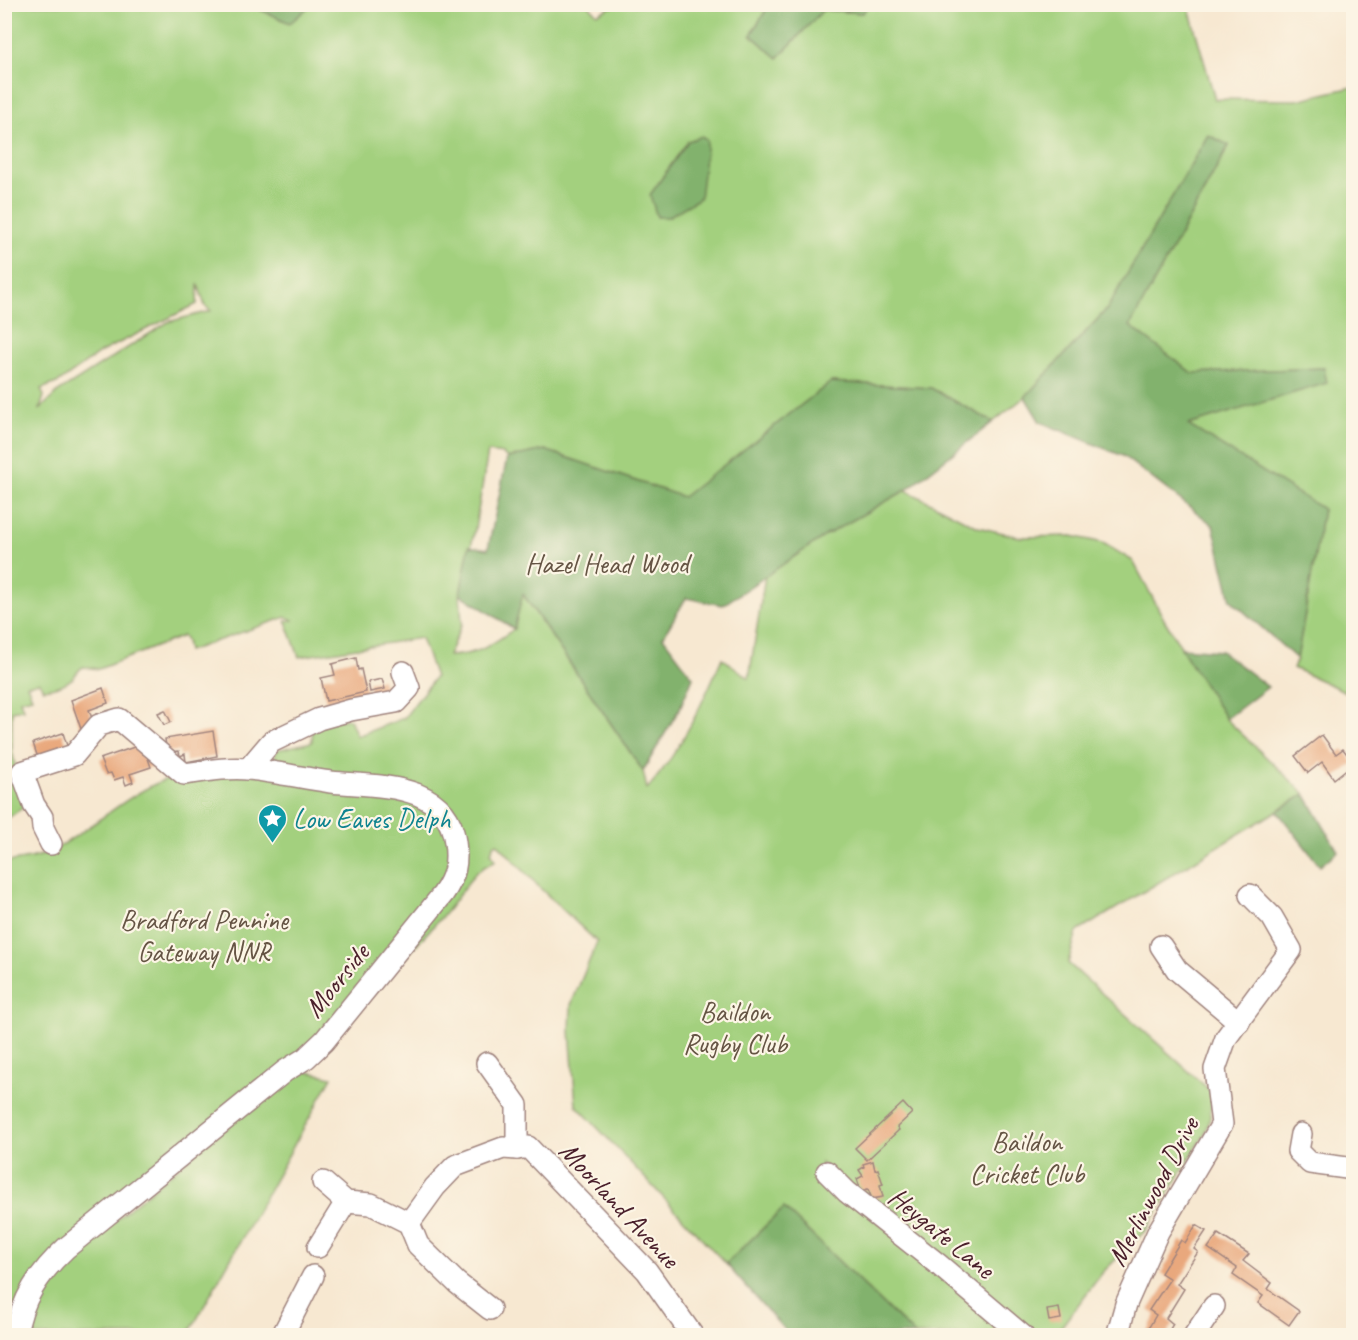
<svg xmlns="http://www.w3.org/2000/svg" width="1358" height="1340" viewBox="0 0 1358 1340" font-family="Caveat,sans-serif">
	<rect width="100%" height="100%" fill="#fcf5e5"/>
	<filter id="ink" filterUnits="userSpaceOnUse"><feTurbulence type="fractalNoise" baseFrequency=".0167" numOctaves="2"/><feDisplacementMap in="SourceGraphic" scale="12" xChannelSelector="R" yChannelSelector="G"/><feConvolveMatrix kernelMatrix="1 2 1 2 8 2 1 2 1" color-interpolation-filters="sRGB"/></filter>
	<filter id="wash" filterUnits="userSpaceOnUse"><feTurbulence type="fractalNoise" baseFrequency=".008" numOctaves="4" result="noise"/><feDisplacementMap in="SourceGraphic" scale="24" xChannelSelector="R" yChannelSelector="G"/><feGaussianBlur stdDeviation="1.35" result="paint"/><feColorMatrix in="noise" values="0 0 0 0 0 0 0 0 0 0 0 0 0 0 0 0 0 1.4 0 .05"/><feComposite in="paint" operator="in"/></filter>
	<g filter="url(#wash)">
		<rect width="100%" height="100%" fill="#f7e8d1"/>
		<g fill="#a3d07e" stroke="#767854" stroke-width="1.5" fill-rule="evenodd">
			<path d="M588,4L597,14L615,5H769L751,35L778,58L823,10L863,13L868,4H1127L1130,7L1131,4L1188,5L1215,99L1297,100L1353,87V695L1293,668L1297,659L1323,509L1187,425L1326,383L1324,368L1192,373L1130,326L1229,146L1208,135L1107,309L1025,397L993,422L931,388L831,382L683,497L545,450L507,458L503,454L488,452L475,529L460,594L462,624L448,656C479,655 489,646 514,629L522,593L643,771L647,789C681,751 702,704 722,658L749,678L765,576L828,534L906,490L978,527L1020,537L1072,536L1103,543L1133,561L1165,621L1226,719L1305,794L1077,932L1068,963L1213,1093L1209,1123L1205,1134L1146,1230L1103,1272L1055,1335H1027L849,1185L821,1163L820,1173L1013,1335H915L784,1208L726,1264L576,1105L570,1031L571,1005L597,942L541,889L497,843L493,846L491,853L496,860L476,872L447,911L356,1012L90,1222L12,1335H5V863C19,859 36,859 50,852C92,830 126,793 172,777L273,769L276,750L312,742L313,722L350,719L357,736L404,718L435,677L421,638L299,657L286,621L293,620L286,617L188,651L186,641L183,636L99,669L83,667C78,670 76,674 73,678C65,685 53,688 43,689L39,682L27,685L32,697L20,700L23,709L12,711V750L24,807L5,820V5ZM198,284L205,306L211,311L168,322L58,392L40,409L44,396L41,389L59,382L101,352L197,304Z"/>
			<path d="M295,1069L332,1077L188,1335L19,1336L30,1292Z"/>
		</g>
		<g fill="#82b26d" stroke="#66684c" stroke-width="1.5">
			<path d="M247,4H311V5L290,23Z"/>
			<path d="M769,5V4L868,5L863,13L823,10L778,58L751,35Z"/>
			<path d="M1208,135L1229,145L1130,326L1192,373L1324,368L1327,383L1188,425L1323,509L1297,659L1231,600L1213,525L1123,456L1040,422L1025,397L1107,309Z"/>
			<path d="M702,136L707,141L700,198L668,217H657L650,195L688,141Z"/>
			<path d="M831,382L931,388L993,422L906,490L828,534L723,605L686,598L663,637L693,677L680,708L643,771L523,594L514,629L460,594L469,546L488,549L507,458L545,450L683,497Z"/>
			<path d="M1181,648L1221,651L1268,687L1226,719Z"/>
			<path d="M1305,794L1338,851L1320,866L1277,811Z"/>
			<path d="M784,1208L915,1335H789L726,1264Z"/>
		</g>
		<g id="blocks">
			<g fill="#e9a87d">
				<path d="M356,658L358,670L361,669L366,692L326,701L321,678L335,675L332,664Z"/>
				<path d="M382,679L385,689L370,692L368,682Z"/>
				<path d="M103,688L108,703L89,710L94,724L81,729L71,700Z"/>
				<path d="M165,710L171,722L164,725L158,713Z"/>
				<path d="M213,731L217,756L186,762L185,754L180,756L179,751L167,752L165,739Z"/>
				<path d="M63,733L69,752L39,761L33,743Z"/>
				<path d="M1322,735L1336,754L1343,749L1354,763L1334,779L1322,762L1308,773L1295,756Z"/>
				<path d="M140,745L143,754L146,753L151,767L130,774L133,782L126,785L123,777L114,780L111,773L106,774L100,759Z"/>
				<path d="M903,1103L912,1113L897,1127L899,1130L867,1160L855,1148Z"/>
				<path d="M873,1161L875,1170L878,1169L883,1184L880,1185L883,1197L872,1199L868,1189L861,1191L857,1179L863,1176L859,1170L864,1167L863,1164Z"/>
				<path d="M1196,1225L1206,1231L1194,1249L1198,1252L1177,1284L1184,1289L1166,1318L1173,1324L1166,1336H1144L1156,1315L1149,1310L1170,1279L1161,1273L1181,1240L1185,1243Z"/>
				<path d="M1218,1234L1249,1254L1243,1261L1272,1283L1268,1289L1299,1311L1289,1325L1258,1303L1263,1296L1233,1275L1237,1268L1208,1248Z"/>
				<path d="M1059,1308L1061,1319L1049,1321L1047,1310Z"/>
			</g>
		</g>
	</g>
	<g filter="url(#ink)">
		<use href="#blocks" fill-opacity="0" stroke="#a0847e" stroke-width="1.5"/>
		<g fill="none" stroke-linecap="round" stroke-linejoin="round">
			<defs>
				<g id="minor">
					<path d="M248,769L271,742L319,719L351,710L396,702L409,688L403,672"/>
					<path d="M1161,946L1177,970L1239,1022"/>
					<path d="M487,1063L517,1105V1149"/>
					<path d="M1301,1134L1298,1151L1310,1163L1354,1169"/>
					<path d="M827,1172L847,1192L939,1265L1023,1336"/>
					<path d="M323,1182L346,1202L371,1204L409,1223L418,1245L457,1283L490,1309"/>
					<path d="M409,1223L435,1187L455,1166L503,1148L517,1149L528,1147L647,1271L693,1336"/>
					<path d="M318,1247L346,1202"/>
					<path d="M16,1336C21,1299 40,1272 66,1248L285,1071L306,1058L324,1041L443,894C455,877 458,863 455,842C447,781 376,787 331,782C303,778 276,772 249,769C227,767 206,771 184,774L119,719L99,725L74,755L22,772L34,805L42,817L43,828L51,844"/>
					<path d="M282,1336L313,1276"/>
					<path d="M1117,1336L1126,1304L1158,1232L1222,1124L1215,1069L1226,1038L1291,950L1272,917L1250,895"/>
					<path d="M1194,1336L1214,1306"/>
				</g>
			</defs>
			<use href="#minor" stroke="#a0847e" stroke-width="24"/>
			<use href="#minor" stroke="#fff" stroke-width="21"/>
		</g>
	</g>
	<defs>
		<symbol id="sight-pin" viewBox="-11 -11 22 30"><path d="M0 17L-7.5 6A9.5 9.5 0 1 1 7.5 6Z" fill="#0f9aa8" stroke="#fcf5e5"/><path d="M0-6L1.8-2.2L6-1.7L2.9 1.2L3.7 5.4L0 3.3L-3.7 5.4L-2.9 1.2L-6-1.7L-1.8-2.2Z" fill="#fff"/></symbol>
	</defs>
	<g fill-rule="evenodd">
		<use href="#sight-pin" x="256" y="802" width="33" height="45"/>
	</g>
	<g text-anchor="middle" stroke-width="4.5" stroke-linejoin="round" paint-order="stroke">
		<g font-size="28" fill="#655444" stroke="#fcf5e5">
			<text x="607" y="573">Hazel Head Wood</text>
			<text x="204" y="929">Bradford Pennine<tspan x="204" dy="32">Gateway NNR</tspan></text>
			<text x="735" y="1021">Baildon<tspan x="735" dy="32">Rugby Club</tspan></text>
			<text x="1027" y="1151">Baildon<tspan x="1027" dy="32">Cricket Club</tspan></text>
		</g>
		<g font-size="28" fill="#0d838f" stroke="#fcf5e5" text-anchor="start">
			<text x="293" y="828">Low Eaves Delph</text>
		</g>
		<g font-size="28" fill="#4a1f2b" stroke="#fcf5e5">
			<text transform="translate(336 980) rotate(-51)" y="10">Moorside</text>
			<text transform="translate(1152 1191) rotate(-62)" y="10">Merlinwood Drive</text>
			<text transform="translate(620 1204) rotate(47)" y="10">Moorland Avenue</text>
			<text transform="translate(942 1232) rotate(39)" y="10">Heygate Lane</text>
		</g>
	</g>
	<rect width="1358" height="1340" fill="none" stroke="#fcf5e5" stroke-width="24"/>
</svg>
